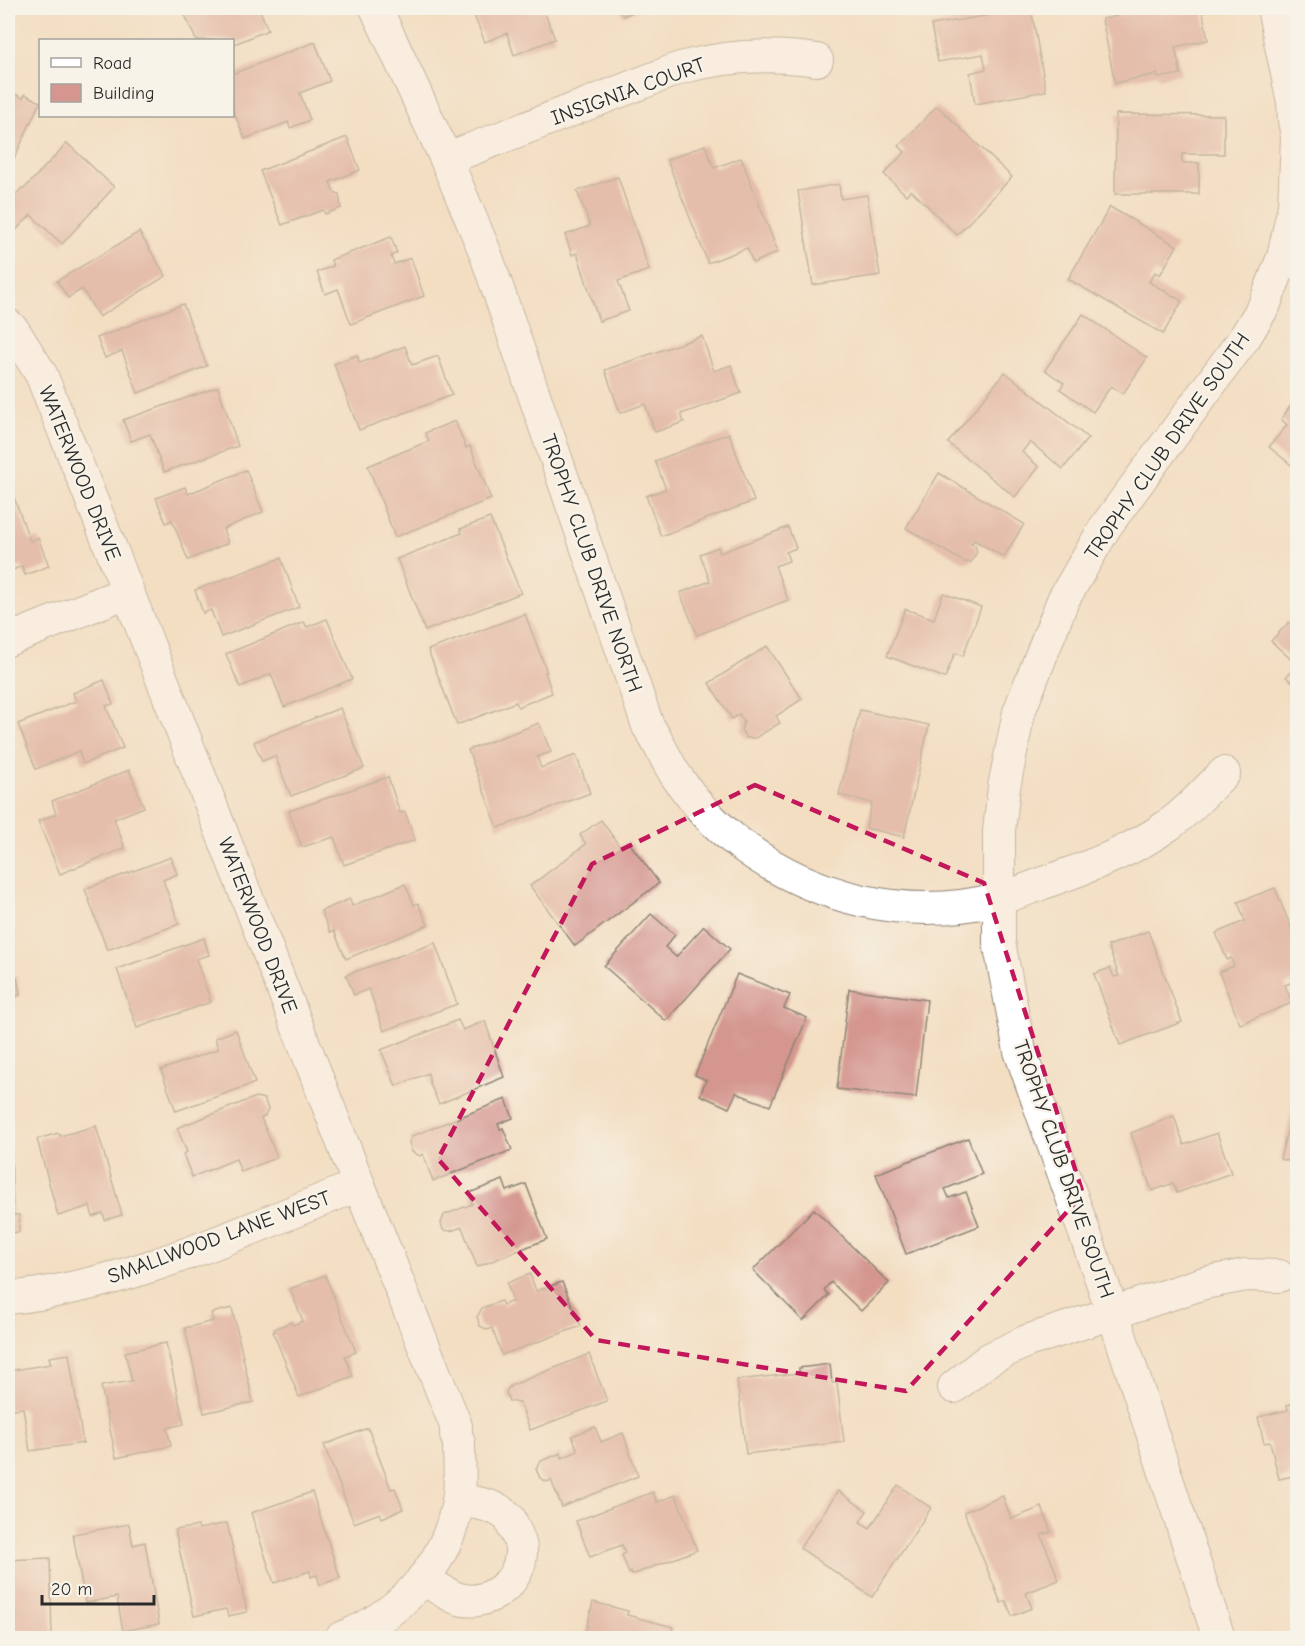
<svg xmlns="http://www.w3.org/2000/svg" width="1305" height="1646" viewBox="0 0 1305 1646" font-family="'Comic Neue',sans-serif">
	<rect width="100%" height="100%" fill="#f7f3e8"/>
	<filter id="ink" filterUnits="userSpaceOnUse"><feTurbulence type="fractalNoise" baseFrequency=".0167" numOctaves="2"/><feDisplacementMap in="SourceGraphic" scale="12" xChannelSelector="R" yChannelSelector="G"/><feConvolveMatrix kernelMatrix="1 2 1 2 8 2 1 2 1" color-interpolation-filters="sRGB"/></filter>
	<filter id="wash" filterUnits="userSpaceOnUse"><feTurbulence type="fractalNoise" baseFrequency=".008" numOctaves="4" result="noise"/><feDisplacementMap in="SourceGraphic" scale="24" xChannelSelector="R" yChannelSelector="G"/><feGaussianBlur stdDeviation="1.35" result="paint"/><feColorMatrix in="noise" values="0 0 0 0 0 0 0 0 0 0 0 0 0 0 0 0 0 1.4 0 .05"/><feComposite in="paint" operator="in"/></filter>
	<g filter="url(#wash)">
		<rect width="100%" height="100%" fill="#f3dec2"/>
		<g id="blocks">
			<g fill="#d4968f">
				<path d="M182,8H259L268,30L232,45V40H196Z"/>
				<path d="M471,8H543L555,39L514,55L507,33L485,42Z"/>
				<path d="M619,8H643L623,16Z"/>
				<path d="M1031,8L1046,91L975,104L970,73L986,69L983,54L938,62L931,25Z"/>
				<path d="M1155,8H1202L1208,40L1175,47L1181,74L1158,78L1157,74L1115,83L1102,19Z"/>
				<path d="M315,42L330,81L300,93L310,120L290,128L288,122L245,139L232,107V74Z"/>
				<path d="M8,90L23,98L25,94L40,102L8,172Z"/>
				<path d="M937,106L1012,177L957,235L911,190L906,195L884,174L905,152L899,146Z"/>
				<path d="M1116,114L1224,115V154H1182V163H1199V194H1115Z"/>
				<path d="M347,137L360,170L330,182L334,192L339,194L341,208L325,214L323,210L282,225L260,171Z"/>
				<path d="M67,143L114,187L62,244L31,215L16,230L8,222V203L22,188L24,189Z"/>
				<path d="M705,145L714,168L741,158L778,252L753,263L747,248L708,263L667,160Z"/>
				<path d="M618,177L649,270L618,281L629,311L599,321L577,253L572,255L565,235L590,226L577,191Z"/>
				<path d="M839,184L841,199L867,195L880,275L813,285L798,191Z"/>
				<path d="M1110,207L1177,246L1160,275L1155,272L1149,282L1182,301L1163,334L1068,279Z"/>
				<path d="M139,232L166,276L99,317L82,289L68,298L57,281Z"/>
				<path d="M391,237L397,253L391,256L394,264L411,258L424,296L351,324L338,289L325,294L317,272L333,266L331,260Z"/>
				<path d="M183,304L207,366L138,393L122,351L105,358L97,338Z"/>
				<path d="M1083,314L1147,358L1123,394L1111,386L1093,412L1060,389L1064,383L1045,370Z"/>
				<path d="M702,336L714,371L731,365L741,393L681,414L684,422L655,432L645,404L620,413L605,370Z"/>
				<path d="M405,346L412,365L438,356L452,395L359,430L334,364L357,355L360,363Z"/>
				<path d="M1005,372L1088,438L1063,469L1030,442L1022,452L1039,467L1015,497L948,443Z"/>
				<path d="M218,387L238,446L164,472L150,434L131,441L123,420Z"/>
				<path d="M1292,404L1298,408V466L1295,468L1269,447L1287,425L1281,419Z"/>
				<path d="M455,421L466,448L470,446L491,499L395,537L368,466L429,441L425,433Z"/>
				<path d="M729,433L754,501L661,536L646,496L666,489L655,461Z"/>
				<path d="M246,470L263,512L223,529L228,543L188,560L172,520L166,523L156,498L185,487L188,494Z"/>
				<path d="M939,473L1024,524L1004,557L974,540L971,544L975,545L977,552L971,562H964L906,528Z"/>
				<path d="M8,481L30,541L38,538L49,566L25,575L22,566L8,572Z"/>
				<path d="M490,518L521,593L425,631L397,559L462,533L460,529Z"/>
				<path d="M788,527L796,548L786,552L789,561L775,566L788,600L697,635L680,593L710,581L700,554L718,547L720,553Z"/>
				<path d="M281,558L299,607L221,637L211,610L203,613L195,590Z"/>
				<path d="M943,593L981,607L963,656L955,653L945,678L887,656L905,609L934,619Z"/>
				<path d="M525,614L547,672H545L552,693L518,707L516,702L457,725L428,650Z"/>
				<path d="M327,619L352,679L284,707L271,674L240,687L226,654L304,622L307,627Z"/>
				<path d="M1289,622L1295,629L1298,626V686L1286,677L1297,665L1271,641Z"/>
				<path d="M767,646L802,699L776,716L780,723L755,738H746L741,730L744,721L739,714L732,719L709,683Z"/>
				<path d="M104,680L113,704L106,706L123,748L83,764L79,751L36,769L18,724L76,701L73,693Z"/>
				<path d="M340,708L364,768L291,796L275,756L262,761L254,742Z"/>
				<path d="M860,710L929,725L904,837L866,828L872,803L839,795Z"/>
				<path d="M539,723L551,752L537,757L541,768L576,755L590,793L498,828L468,750Z"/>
				<path d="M129,770L144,807L114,819L125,848L60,874L38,821L56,814L52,801Z"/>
				<path d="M388,777L400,813L405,812L415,840L344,865L334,837L302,847L289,811Z"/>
				<path d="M601,820L620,847L628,841L659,883L575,946L530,886L586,844L580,835Z"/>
				<path d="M171,857L177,874L163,880L179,924L107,950L85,889Z"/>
				<path d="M405,884L414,905L418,903L428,925L346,959L334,931L330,932L321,911L350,899L352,906Z"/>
				<path d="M1275,888L1298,945V980L1285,985L1292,1003L1240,1024L1219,972L1234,966L1231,958L1227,960L1216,933L1245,921L1238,902Z"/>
				<path d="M651,914L675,935L665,947L676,957L704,926L730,949L666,1021L604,966Z"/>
				<path d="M1148,931L1182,1022L1120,1045L1094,974L1110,968L1114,977L1119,976L1108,946Z"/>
				<path d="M204,938L209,955L196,959L211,1002L137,1028L117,969Z"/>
				<path d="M435,943L457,1004L384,1031L369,989L354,995L346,975Z"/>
				<path d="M737,974L790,995L784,1008L807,1018L770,1106L736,1093L729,1108L700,1095L706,1080L695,1075Z"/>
				<path d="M17,977L20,995L8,1001V978Z"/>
				<path d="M849,989L927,1000L916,1098L837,1089Z"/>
				<path d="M458,1020L463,1030L485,1021L504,1077L439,1104L430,1084L428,1073L396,1086L381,1050Z"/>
				<path d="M236,1030L255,1083L176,1111L161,1070L218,1049L215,1038Z"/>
				<path d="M8,1067L12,1068L9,1093H8Z"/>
				<path d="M1297,1090H1298V1163L1280,1159Z"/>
				<path d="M256,1097L264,1099L268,1109L265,1116L261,1118L277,1157L241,1172L236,1159L192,1177L183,1154L187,1152L177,1128Z"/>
				<path d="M506,1099L513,1118L498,1124L500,1129L503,1128L512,1150L433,1181L423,1154L420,1156L412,1152L409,1143L412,1136Z"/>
				<path d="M1174,1116L1184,1145L1217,1133L1231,1173L1177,1193L1173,1183L1152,1191L1131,1133Z"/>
				<path d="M96,1126L122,1215L105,1220L103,1213L93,1217L90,1206L58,1216L37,1139L59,1133L60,1136Z"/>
				<path d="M968,1138L982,1174L945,1189L949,1198L966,1192L979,1226L906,1254L876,1174Z"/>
				<path d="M8,1151H11L13,1215H19V1232L8,1233Z"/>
				<path d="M503,1180L507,1191L526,1184L547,1239L477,1267L462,1227L451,1231L443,1230L441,1223L444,1215L472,1204L469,1193Z"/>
				<path d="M814,1209L889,1283L861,1311L831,1282L824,1290L829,1295L803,1321L753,1270Z"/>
				<path d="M530,1274L536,1291L562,1282L581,1326L502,1355L492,1328L488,1330L480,1326L477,1317L482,1308L501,1301L503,1305L513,1301L507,1283Z"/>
				<path d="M325,1275L356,1352L345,1356L353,1376L299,1397L273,1332L276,1331L274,1329L291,1322L293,1325L303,1321L290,1289Z"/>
				<path d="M232,1308L253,1402L204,1413L185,1328L213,1321L211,1313Z"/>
				<path d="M166,1343L184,1424L167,1428L171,1446L116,1458L101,1386L132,1381L125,1352Z"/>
				<path d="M69,1354L83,1443L30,1451L23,1408L8,1410V1371L51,1364L49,1357Z"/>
				<path d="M589,1354L607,1401L530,1430L520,1403L509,1401L506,1392L510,1386Z"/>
				<path d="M830,1364L832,1383H837L844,1442L746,1454L737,1380L799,1373V1368Z"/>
				<path d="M1298,1402V1475L1279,1479L1270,1442L1264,1443L1258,1417L1288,1410L1287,1405Z"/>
				<path d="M595,1427L601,1442L623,1433L638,1476L562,1507L551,1480L547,1482L540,1478L536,1469L541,1461L561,1453L562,1458L578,1451L572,1436Z"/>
				<path d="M368,1428L391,1489L395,1488L403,1509L382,1518L380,1513L354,1523L324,1445Z"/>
				<path d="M898,1485L931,1508L872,1597L800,1548L838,1491L867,1511L860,1522L870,1528Z"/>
				<path d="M312,1492L340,1578L320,1585L317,1575L311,1577L310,1571L274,1583L251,1513Z"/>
				<path d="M653,1492L657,1502L676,1495L697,1550L632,1575L631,1572L629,1574L622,1555L625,1553L622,1545L590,1557L576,1521Z"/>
				<path d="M1003,1496L1011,1519L1042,1507L1051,1532L1041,1535L1059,1580L1026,1593L1032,1608L1012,1616L1006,1601L1001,1603L964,1512Z"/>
				<path d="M227,1523L247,1612L228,1616L226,1609L194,1616L175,1530L198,1526L199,1529Z"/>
				<path d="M129,1524L133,1545L145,1542L159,1624L123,1631L117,1597L85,1603L73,1534Z"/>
				<path d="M50,1558L52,1638H8V1560Z"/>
				<path d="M593,1602L628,1611L627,1615L673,1627L671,1636L677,1638H584Z"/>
			</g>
		</g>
	</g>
	<g filter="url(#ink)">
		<use href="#blocks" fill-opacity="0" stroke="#8f8476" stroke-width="1.5"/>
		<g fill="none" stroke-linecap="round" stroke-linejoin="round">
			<defs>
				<g id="street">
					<path d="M376,8L446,159L485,252L648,726C659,742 666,761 677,777C693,800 714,824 736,841C809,897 905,923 997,899C1017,894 1037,885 1057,878C1096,864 1133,850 1167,826C1189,811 1205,791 1224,773"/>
					<path d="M446,159L680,68C726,55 770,53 817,60"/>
					<path d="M8,325L14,331L41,374L114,556L359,1185L456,1426V1435L459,1443C459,1465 462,1490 456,1511C442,1571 397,1616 341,1638"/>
					<path d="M8,640L127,592"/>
					<path d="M8,1298C130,1286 245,1230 359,1185"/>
					<path d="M954,1387L989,1359L1027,1341L1204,1283L1246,1275L1279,1276"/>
					<path d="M423,1578C434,1585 446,1595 459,1599C488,1607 520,1583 521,1553C522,1544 517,1534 513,1527C513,1526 510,1519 510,1519C499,1505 474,1502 458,1500"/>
					<path d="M1219,1638L1113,1313L1020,1051L999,942V831L1004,787L1019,712L1063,600L1106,526L1245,337L1264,306L1283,257L1294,206L1297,137L1294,120L1293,102L1273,8"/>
				</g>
			</defs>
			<use href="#street" stroke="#8f8476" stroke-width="34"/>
			<use href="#street" stroke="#fff" stroke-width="32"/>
		</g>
	</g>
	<path d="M0 0H1305V1646H0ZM755,785L984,883L1083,1194L906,1391L596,1340L438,1159L592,864Z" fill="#f3dec2" fill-opacity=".55" fill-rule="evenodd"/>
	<path fill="none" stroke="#c2185b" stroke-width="4.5" stroke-dasharray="12 8" stroke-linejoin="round" d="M755,785L984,883L1083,1194L906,1391L596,1340L438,1159L592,864Z"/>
	<g text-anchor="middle" stroke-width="5" stroke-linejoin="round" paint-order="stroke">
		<g font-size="21" fill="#2b2b2b" stroke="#f7f3e8">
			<text transform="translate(628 91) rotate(-20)" y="7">INSIGNIA COURT</text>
			<text transform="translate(1167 446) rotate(-55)" y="7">TROPHY CLUB DRIVE SOUTH</text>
			<text transform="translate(80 473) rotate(68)" y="7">WATERWOOD DRIVE</text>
			<text transform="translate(592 563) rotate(71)" y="7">TROPHY CLUB DRIVE NORTH</text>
			<text transform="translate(258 925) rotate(69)" y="7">WATERWOOD DRIVE</text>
			<text transform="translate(1064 1169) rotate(71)" y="7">TROPHY CLUB DRIVE SOUTH</text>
			<text transform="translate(219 1237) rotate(-20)" y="7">SMALLWOOD LANE WEST</text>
		</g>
	</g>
	<rect width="1305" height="1646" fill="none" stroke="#f7f3e8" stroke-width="30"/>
	<rect x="39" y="39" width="195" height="78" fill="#f7f3e8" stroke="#a5a39c" stroke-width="1.5"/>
	<rect x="51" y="58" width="30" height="9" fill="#ffffff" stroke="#a5a39c" stroke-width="1.5"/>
	<text x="93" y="69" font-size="18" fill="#2b2b2b">Road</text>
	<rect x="51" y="84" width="30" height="18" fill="#d4968f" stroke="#a5a39c" stroke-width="1.5"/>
	<text x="93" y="99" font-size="18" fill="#2b2b2b">Building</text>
	<path d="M42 1595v9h112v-9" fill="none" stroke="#2b2b2b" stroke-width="3"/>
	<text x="51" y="1595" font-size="18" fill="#2b2b2b" stroke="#f7f3e8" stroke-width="4.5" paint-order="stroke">20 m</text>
</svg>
